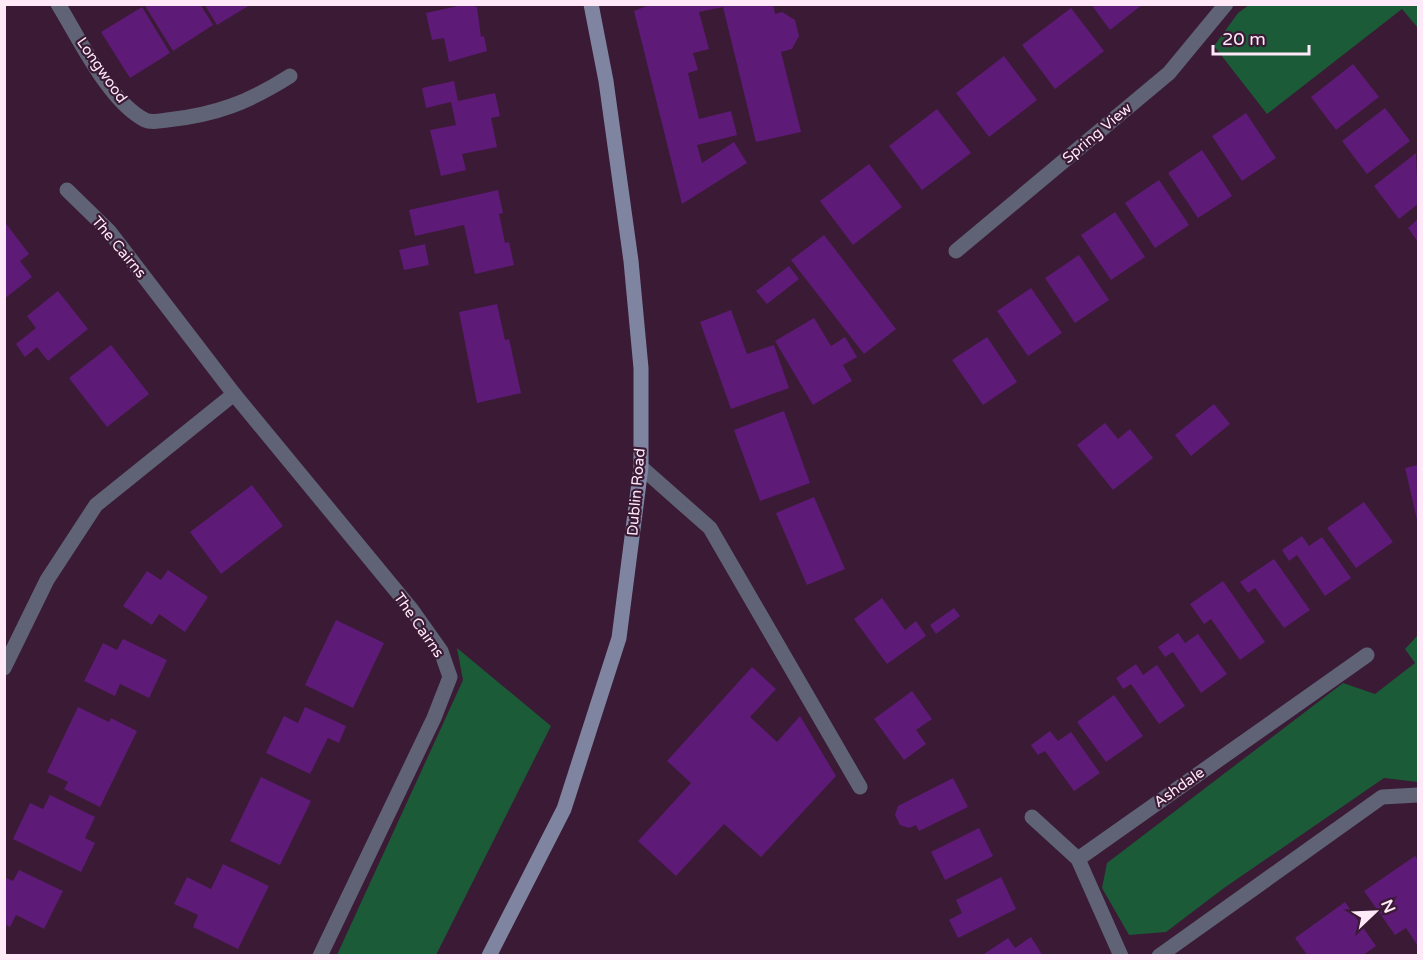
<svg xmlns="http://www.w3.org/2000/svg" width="1423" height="960" viewBox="0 0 1423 960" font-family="'Varela Round',sans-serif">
	<rect width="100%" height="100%" fill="#3a1a34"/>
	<g fill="#1b5b37">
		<path d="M1249,5H1418V28L1402,9L1267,114L1214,46L1238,13Z"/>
		<path d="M1418,635V782L1384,778L1224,888L1166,932L1129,935L1102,888L1107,863L1343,683L1375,694L1415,663L1405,649Z"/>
		<path d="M457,648L551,726L436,955H337L463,680Z"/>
	</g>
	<g fill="#5e1a77">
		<path d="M144,4H200L213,25L173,51Z"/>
		<path d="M467,4L477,7L481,37L484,36L487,51L449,62L444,38L432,40L426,13Z"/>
		<path d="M652,4H773L775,14L782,12L795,20L799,36L792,49L781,52L801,132L756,142L723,7L699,12L709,49L693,53L698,70L688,73L699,119L731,111L737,135L697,145L702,163L734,142L747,163L682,204L634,11Z"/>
		<path d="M1091,4H1143L1110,30Z"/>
		<path d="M205,5H250L217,25Z"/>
		<path d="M142,7L170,53L130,78L101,32Z"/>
		<path d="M1071,8L1104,51L1055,89L1022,45Z"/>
		<path d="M1004,56L1037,100L989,137L956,93Z"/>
		<path d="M1353,64L1379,97L1336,130L1311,97Z"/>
		<path d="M454,81L458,101L495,93L500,116L491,118L497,147L462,154L466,170L441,176L430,130L456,125L451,102L426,108L422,88Z"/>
		<path d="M1385,108L1410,141L1367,174L1342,141Z"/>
		<path d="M937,109L971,153L922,190L889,146Z"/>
		<path d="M1246,113L1276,158L1242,181L1212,136Z"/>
		<path d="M1202,150L1232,196L1198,218L1168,173Z"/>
		<path d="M1416,153L1418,204L1399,219L1374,186Z"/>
		<path d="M869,164L902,207L853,245L820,201Z"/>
		<path d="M1159,180L1189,225L1155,248L1125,203Z"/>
		<path d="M498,190L503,213L499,214L505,243L509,242L514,265L475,274L464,225L415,236L409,210Z"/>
		<path d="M1115,212L1145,257L1111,280L1081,235Z"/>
		<path d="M1418,219V242L1408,228Z"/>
		<path d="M4,221L29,254L20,261L32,277L4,299Z"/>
		<path d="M824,235L896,329L864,354L791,260Z"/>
		<path d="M425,244L429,265L404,270L399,250Z"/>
		<path d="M1079,255L1109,300L1075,323L1045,278Z"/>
		<path d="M789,266L799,279L767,304L756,291Z"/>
		<path d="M1031,288L1062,333L1028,356L997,311Z"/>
		<path d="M58,291L88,329L48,361L37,347L25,357L16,344L36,328L27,316Z"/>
		<path d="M497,304L505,340L509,339L521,393L477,403L459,312Z"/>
		<path d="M731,310L747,354L774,345L789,388L731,409L700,322Z"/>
		<path d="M814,318L831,346L845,337L857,357L843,365L852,381L813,405L775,341Z"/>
		<path d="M987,337L1017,382L983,405L952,360Z"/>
		<path d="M111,345L149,394L107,427L69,378Z"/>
		<path d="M1214,404L1230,424L1191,456L1175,435Z"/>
		<path d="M784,411L810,483L760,501L734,430Z"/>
		<path d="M1105,423L1118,439L1130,429L1153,458L1113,490L1077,445Z"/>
		<path d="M1418,465V524L1405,468Z"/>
		<path d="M252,485L283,526L221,574L190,532Z"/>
		<path d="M814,497L845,569L807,585L776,513Z"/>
		<path d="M1364,502L1393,542L1356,568L1327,528Z"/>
		<path d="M1302,536L1309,546L1322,537L1351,578L1325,596L1297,555L1289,561L1282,550Z"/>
		<path d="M1274,559L1310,610L1284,628L1255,588L1248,593L1240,582Z"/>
		<path d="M168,570L208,597L185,632L159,614L152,625L123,606L147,571L161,580Z"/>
		<path d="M1223,581L1265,642L1240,660L1211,619L1204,624L1190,604Z"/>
		<path d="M882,598L905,630L916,621L926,636L887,664L854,619Z"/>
		<path d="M954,608L960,616L936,634L930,625Z"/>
		<path d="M336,620L384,643L353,708L305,685Z"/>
		<path d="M1178,633L1185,643L1198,634L1227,674L1201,693L1173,652L1165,657L1158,647Z"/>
		<path d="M123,639L167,660L149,698L120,684L115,696L84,681L103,643L117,650Z"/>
		<path d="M1136,664L1143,675L1157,665L1185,706L1159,724L1131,684L1123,689L1116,678Z"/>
		<path d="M752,667L776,689L750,717L777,742L800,716L836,776L761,857L724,824L676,876L638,841L691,783L667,761Z"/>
		<path d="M912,691L932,719L916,730L926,744L904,760L874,719Z"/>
		<path d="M1114,695L1143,736L1106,762L1077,722Z"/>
		<path d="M78,707L109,722L111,718L137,731L100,807L64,789L68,782L47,772Z"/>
		<path d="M305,707L346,726L339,743L328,738L310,774L266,753L284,716L298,723Z"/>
		<path d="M1050,731L1058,741L1071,732L1100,773L1074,791L1045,751L1038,755L1031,745Z"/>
		<path d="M261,777L311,801L280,865L230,841Z"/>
		<path d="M953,778L968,807L919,831L916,825L909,828L900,825L895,815L898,806Z"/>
		<path d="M50,795L95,817L85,838L95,843L81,872L13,839L30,803L43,809Z"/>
		<path d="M979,828L993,856L945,880L931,852Z"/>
		<path d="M1415,856L1418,860V946L1406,928L1395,935L1364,891Z"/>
		<path d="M223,864L269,886L238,949L193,927L198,915L174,904L187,877L211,889Z"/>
		<path d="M19,870L63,891L44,929L16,915L10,927L4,924V877L13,881Z"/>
		<path d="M1001,877L1016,909L958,938L949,920L962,913L956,900Z"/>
		<path d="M1345,902L1376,946L1362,956H1308L1295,938Z"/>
		<path d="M1031,937L1043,956H981L1008,938L1015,948Z"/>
	</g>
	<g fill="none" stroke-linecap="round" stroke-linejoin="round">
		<g stroke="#5f6375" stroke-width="15">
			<path d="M58,4C79,38 109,102 145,120C151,123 160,121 167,120C216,115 249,102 290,76"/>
			<path d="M67,190L109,231L234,394L412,610L441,651L450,677L434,718L320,956"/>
			<path d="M956,251L1169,73L1226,4"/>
			<path d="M641,467L710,528L860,787"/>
			<path d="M4,668L47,580L96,505L234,394"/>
			<path d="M1032,817L1078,859"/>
			<path d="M1121,956L1078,859L1367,655"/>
			<path d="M1159,956L1382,797L1418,795"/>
		</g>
		<path stroke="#7f85a1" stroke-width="15" d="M489,956L564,809L619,638L641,467V368L631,261L606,81L591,4"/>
	</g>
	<g text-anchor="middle" stroke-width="4.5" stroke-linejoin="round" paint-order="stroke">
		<g font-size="15" fill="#ffe9f9" stroke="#3a1a34">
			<text transform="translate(102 70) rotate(55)" y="5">Longwood</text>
			<text transform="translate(1097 133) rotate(-40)" y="5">Spring View</text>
			<text transform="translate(119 247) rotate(50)" y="5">The Cairns</text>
			<text transform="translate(636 492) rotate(-85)" y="5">Dublin Road</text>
			<text transform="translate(419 625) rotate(55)" y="5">The Cairns</text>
			<text transform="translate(1179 787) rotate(-35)" y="5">Ashdale</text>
		</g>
	</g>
	<rect width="1423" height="960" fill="none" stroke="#ffe9f9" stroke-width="12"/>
	<g transform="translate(1375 912) rotate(67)" stroke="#3a1a34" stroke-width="4.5" paint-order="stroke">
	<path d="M0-4.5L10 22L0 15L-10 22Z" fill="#ffe9f9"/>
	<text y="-9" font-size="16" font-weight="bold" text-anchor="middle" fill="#ffe9f9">N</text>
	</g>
	<path d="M1213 45v9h96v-9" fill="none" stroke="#ffe9f9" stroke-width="3"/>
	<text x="1222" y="45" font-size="18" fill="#ffe9f9" stroke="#3a1a34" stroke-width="4.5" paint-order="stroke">20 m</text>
</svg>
